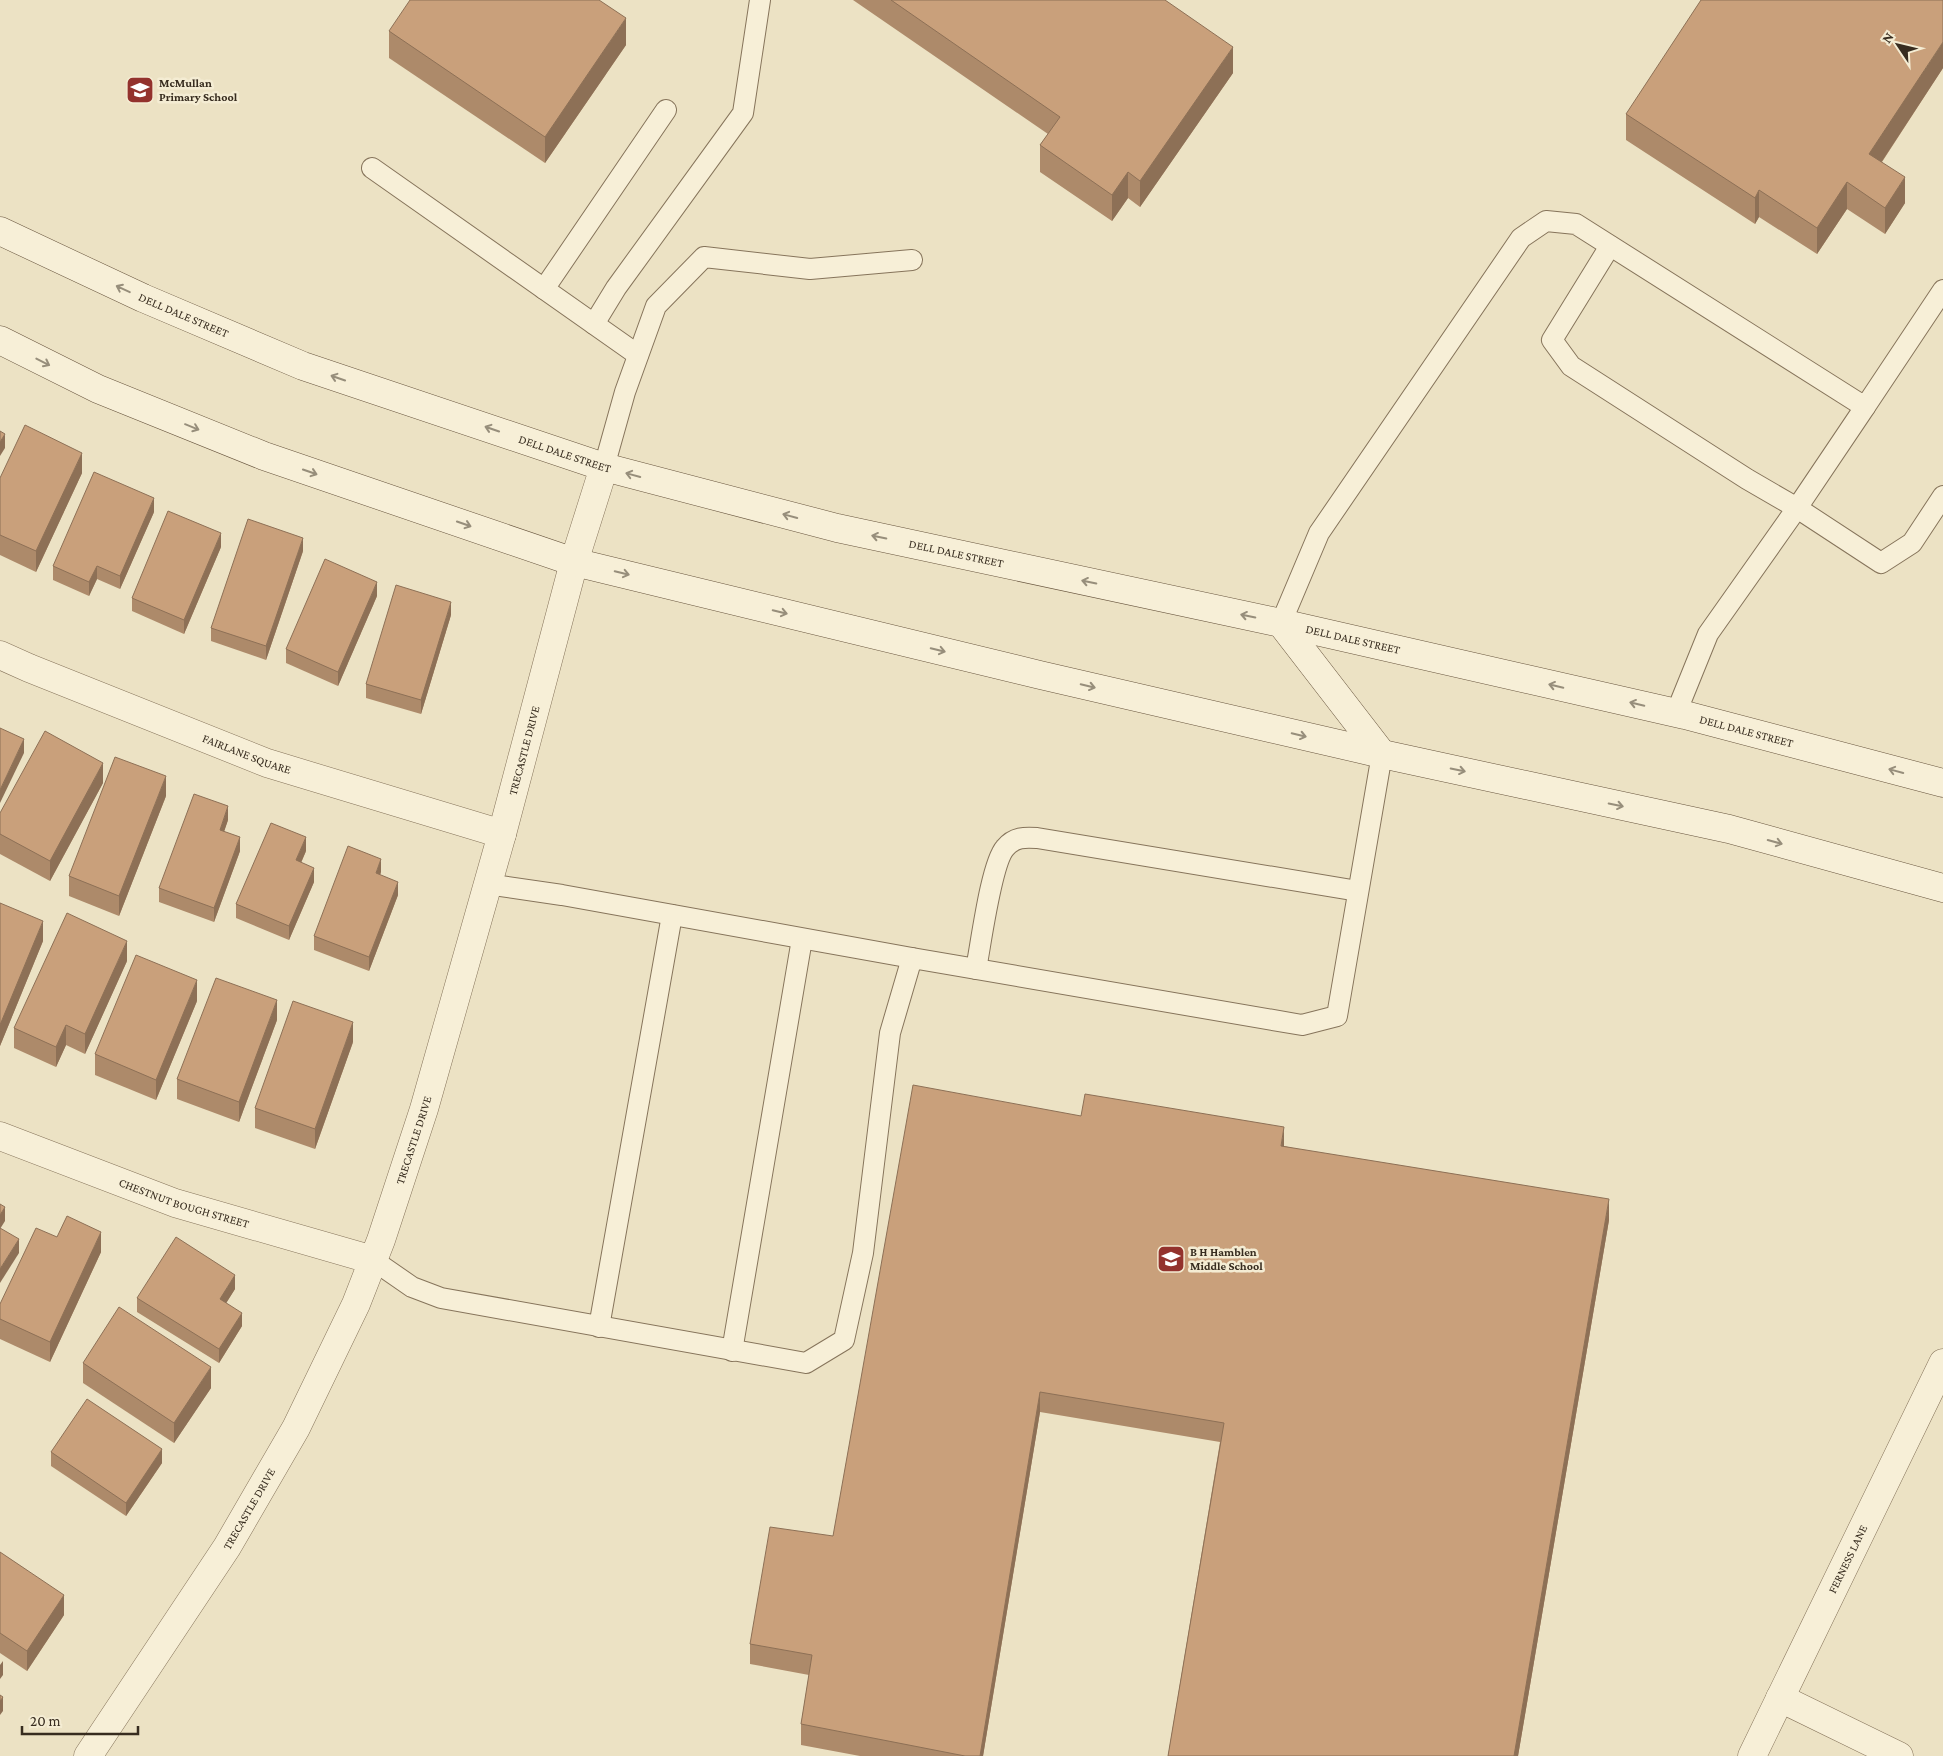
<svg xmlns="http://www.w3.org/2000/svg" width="1943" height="1756" viewBox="0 0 1943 1756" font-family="'Crimson Pro',serif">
	<rect width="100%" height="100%" fill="#ece2c4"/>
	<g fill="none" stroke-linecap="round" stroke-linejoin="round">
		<defs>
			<g id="lane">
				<path d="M372,168L638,355"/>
				<path d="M1610,246L1552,340L1571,366L1747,479L1797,508L1881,563L1912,543L1943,496"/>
				<path d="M544,289L666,110"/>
				<path d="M594,324L616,288L743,113L760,0"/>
				<path d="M604,467L625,392L656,306L704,257L810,269L912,260"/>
				<path d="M1281,623L1319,533L1521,238L1546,221L1576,224L1865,407L1943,290"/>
				<path d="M1676,713L1708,634L1797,508L1865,407"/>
				<path d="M487,884L562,895L912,958"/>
				<path d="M976,969C981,944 991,864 1005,848C1014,837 1025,837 1037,838L1358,891"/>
				<path d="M373,1260L412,1287L441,1298L806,1363L844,1340L863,1253L890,1033L912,958L1302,1025L1337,1016L1382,754"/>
				<path d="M599,1327L672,915"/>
				<path d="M732,1351L802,939"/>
			</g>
			<g id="street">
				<path id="s1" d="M0,655L29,668L267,763L502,834"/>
				<path id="s2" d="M0,1136L175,1203L373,1260"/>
				<path d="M1780,1698L1899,1756"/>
				<path id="s3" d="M88,1756L227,1547L296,1428L356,1304L381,1240L424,1109L502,834L574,562L604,467"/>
				<path id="s4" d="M1752,1756L1943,1363"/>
			</g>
			<g id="secondary">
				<path id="s5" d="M0,231L143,298L303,366L604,467L837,528L1281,623L1685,715L1943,783"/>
				<path d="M0,340L98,389L264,456L574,562L1040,675L1382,754L1729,829L1943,888"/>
				<path d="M1281,623L1382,754"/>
			</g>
		</defs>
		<use href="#lane" stroke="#86745b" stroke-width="22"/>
		<use href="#street" stroke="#86745b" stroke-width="29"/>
		<use href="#secondary" stroke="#68553e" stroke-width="29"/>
		<use href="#lane" stroke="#f7efd7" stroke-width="20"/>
		<use href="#street" stroke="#f7efd7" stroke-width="28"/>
		<use href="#secondary" stroke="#f7efd7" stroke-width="28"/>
	</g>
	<g fill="#ad8a6a">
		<path d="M853,0H1165L1233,73L1140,207L1128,198L1112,221L1040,172V145L1048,134Z"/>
		<path d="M389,31L626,45L545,163L389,58Z"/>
		<path d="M1943,68L1882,162L1905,203L1885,234L1847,209L1817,254L1759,217L1755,224L1626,140V114Z"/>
		<path d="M82,473L36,572L0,555V478Z"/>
		<path d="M154,512L120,589L97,579L89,596L53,580V566Z"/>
		<path d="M221,547L184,634L132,611V598Z"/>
		<path d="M303,551L266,660L211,641V628Z"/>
		<path d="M377,596L338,686L286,663V649Z"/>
		<path d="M451,615L421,714L366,698V684Z"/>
		<path d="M103,783L50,881L0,854V813Z"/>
		<path d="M166,796L119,916L69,896V876Z"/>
		<path d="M228,820L224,831L240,851L214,922L159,902V888Z"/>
		<path d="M306,851L301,863L314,882L289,940L236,918V904Z"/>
		<path d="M381,872L380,875L398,895L369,971L314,950V936Z"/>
		<path d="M0,903L43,941L0,1046Z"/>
		<path d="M127,961L85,1054L66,1045L56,1067L14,1048V1028Z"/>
		<path d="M197,1001L156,1100L95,1075V1054Z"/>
		<path d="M277,1020L239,1122L177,1099V1079Z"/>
		<path d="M353,1042L315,1149L255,1128V1108Z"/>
		<path d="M1081,1116L1284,1146L1609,1220L1518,1756H1168L1220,1442L1040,1412L983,1756H860L801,1745V1724L809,1675L750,1664V1644L833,1536Z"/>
		<path d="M57,1237L101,1252L50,1362L0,1339V1304Z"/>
		<path d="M235,1289L226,1303L242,1326L219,1363L137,1312V1298Z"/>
		<path d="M83,1363L211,1388L174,1443L83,1383Z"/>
		<path d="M51,1452L162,1463L126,1516L51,1466Z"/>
		<path d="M0,1552L64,1615L27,1671L0,1653Z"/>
	</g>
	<g fill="#8d7056">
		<path d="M626,18V45L545,163V137Z"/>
		<path d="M1943,42V68L1869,181V154Z"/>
		<path d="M1233,47V73L1140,207V181Z"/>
		<path d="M1128,172V198L1112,221V195Z"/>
		<path d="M1905,177V203L1885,234V208Z"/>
		<path d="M1847,182V209L1817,254V228Z"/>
		<path d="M1759,190V217L1755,224V198Z"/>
		<path d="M5,434V448L0,456V442Z"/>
		<path d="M82,453V473L36,572V551Z"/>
		<path d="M154,498V512L120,589V576Z"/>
		<path d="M221,533V547L184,634V620Z"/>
		<path d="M303,538V551L266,660V646Z"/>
		<path d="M97,566V579L89,596V582Z"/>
		<path d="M377,582V596L338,686V672Z"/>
		<path d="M451,602V615L421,714V700Z"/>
		<path d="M24,739V753L0,803V790Z"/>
		<path d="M103,763V783L50,881V861Z"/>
		<path d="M166,776V796L119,916V896Z"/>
		<path d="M228,806V820L220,844V830Z"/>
		<path d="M240,837V851L214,922V908Z"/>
		<path d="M306,837V851L296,874V860Z"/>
		<path d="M381,859V872L376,887V873Z"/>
		<path d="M314,868V882L289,940V926Z"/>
		<path d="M398,882V895L369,971V957Z"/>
		<path d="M43,921V941L0,1046V1025Z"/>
		<path d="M127,941V961L85,1054V1034Z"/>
		<path d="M197,980V1001L156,1100V1080Z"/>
		<path d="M277,1000V1020L239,1122V1102Z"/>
		<path d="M353,1022V1042L315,1149V1129Z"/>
		<path d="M66,1025V1045L56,1067V1047Z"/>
		<path d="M1284,1127V1147L1281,1146Z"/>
		<path d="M1609,1199V1220L1518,1756H1514Z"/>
		<path d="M5,1207V1221L0,1229V1215Z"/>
		<path d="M101,1232V1252L50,1362V1342Z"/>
		<path d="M19,1239V1253L0,1283V1269Z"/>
		<path d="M235,1275V1289L220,1313V1299Z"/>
		<path d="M242,1313V1326L219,1363V1349Z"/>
		<path d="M211,1367V1388L174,1443V1423Z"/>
		<path d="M1040,1392V1412L983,1756H980Z"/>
		<path d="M162,1449V1463L126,1516V1503Z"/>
		<path d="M64,1595V1615L27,1671V1651Z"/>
		<path d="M3,1661V1675L0,1679V1665Z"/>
		<path d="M3,1697V1711L0,1715V1701Z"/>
	</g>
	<g fill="#c9a07b" stroke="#8d7056">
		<path d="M410,0H599L626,18L545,137L389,31Z"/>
		<path d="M891,0H1165L1233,47L1140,181L1128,172L1112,195L1040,145L1060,117Z"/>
		<path d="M1701,0H1943V42L1869,154L1905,177L1885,208L1847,182L1817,228L1759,190L1755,198L1626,114Z"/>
		<path d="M25,425L82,453L36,551L0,535V478Z"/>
		<path d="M0,431L5,434L0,442Z"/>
		<path d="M94,472L154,498L120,576L97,566L89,582L53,566Z"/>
		<path d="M168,511L221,533L184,620L132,598Z"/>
		<path d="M248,519L303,538L266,646L211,628Z"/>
		<path d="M325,559L377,582L338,672L286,649Z"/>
		<path d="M396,585L451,602L421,700L366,684Z"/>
		<path d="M0,728L24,739L0,790Z"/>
		<path d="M45,731L103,763L50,861L0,834V813Z"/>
		<path d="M115,757L166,776L119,896L69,876Z"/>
		<path d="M194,794L228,806L220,830L240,837L214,908L159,888Z"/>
		<path d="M271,823L306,837L296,860L314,868L289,926L236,904Z"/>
		<path d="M348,846L381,859L376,873L398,882L369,957L314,936Z"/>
		<path d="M0,903L43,921L0,1025Z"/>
		<path d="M67,913L127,941L85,1034L66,1025L56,1047L14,1028Z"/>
		<path d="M136,955L197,980L156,1080L95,1054Z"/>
		<path d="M216,978L277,1000L239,1102L177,1079Z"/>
		<path d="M293,1001L353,1022L315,1129L255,1108Z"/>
		<path d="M913,1085L1081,1116L1085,1094L1284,1127L1281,1146L1609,1199L1514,1756H1168L1224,1423L1040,1392L980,1756H965L801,1724L812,1655L750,1644L770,1527L833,1536Z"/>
		<path d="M0,1204L5,1207L0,1215Z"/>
		<path d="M67,1216L101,1232L50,1342L0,1319V1304L36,1228L57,1237Z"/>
		<path d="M0,1228L19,1239L0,1269Z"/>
		<path d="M176,1237L235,1275L220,1299L242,1313L219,1349L137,1298Z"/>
		<path d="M119,1307L211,1367L174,1423L83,1363Z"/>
		<path d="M87,1399L162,1449L126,1503L51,1452Z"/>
		<path d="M0,1552L64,1595L27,1651L0,1633Z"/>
		<path d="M0,1695L3,1697L0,1701Z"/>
	</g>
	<defs><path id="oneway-shaft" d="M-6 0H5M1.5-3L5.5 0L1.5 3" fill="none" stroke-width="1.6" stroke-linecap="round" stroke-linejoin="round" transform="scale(1.25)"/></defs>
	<g stroke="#978e7b">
		<use href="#oneway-shaft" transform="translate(123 289) rotate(-155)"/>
		<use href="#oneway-shaft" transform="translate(43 362) rotate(27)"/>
		<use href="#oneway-shaft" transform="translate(338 378) rotate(-161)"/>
		<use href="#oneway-shaft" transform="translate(192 427) rotate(22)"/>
		<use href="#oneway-shaft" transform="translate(492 429) rotate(-161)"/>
		<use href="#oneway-shaft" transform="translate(310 472) rotate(19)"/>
		<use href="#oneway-shaft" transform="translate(633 475) rotate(-165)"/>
		<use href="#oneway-shaft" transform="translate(790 516) rotate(-165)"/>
		<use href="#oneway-shaft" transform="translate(464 524) rotate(19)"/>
		<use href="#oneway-shaft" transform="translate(879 537) rotate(-168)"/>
		<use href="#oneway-shaft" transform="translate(622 573) rotate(14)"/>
		<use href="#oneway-shaft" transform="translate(1089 582) rotate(-168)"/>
		<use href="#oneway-shaft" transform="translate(780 612) rotate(14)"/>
		<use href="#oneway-shaft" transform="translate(1248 616) rotate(-168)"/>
		<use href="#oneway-shaft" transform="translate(938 650) rotate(14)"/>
		<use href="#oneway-shaft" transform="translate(1088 686) rotate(13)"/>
		<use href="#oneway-shaft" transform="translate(1556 686) rotate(-167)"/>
		<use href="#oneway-shaft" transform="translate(1637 704) rotate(-167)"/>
		<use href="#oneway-shaft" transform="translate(1299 735) rotate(13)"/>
		<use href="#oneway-shaft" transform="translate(1458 770) rotate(12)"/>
		<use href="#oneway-shaft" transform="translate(1896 771) rotate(-165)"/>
		<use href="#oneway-shaft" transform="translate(1616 805) rotate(12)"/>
		<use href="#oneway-shaft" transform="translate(1775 842) rotate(15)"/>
	</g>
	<defs>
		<symbol id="school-square" viewBox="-11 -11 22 22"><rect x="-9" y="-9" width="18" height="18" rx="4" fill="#93322d" stroke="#f4ecd3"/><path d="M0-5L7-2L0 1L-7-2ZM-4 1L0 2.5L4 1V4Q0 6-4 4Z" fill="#fff"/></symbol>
	</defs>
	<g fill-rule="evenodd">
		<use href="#school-square" x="124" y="74" width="32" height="32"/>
		<use href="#school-square" x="1155" y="1243" width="32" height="32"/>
	</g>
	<g text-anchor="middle" stroke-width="5" stroke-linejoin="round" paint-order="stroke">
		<g font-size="12" font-weight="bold" fill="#372c1f" stroke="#f4ecd3" text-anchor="start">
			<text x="159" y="87">McMullan<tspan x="159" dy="14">Primary School</tspan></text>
			<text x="1190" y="1256">B H Hamblen<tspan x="1190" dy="14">Middle School</tspan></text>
		</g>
		<g font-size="12" fill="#372c1f" stroke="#f4ecd3">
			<text dy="4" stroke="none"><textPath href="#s5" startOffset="202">DELL DALE STREET</textPath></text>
			<text dy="4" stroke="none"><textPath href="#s5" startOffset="608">DELL DALE STREET</textPath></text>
			<text dy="4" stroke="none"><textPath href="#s5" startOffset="1012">DELL DALE STREET</textPath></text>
			<text dy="4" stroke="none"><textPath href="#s5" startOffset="1418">DELL DALE STREET</textPath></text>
			<text dy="4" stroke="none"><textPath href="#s5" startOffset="1822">DELL DALE STREET</textPath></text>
			<text dy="4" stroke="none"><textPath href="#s3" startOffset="1105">TRECASTLE DRIVE</textPath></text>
			<text dy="4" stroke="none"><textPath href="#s1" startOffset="266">FAIRLANE SQUARE</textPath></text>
			<text dy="4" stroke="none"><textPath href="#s3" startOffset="700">TRECASTLE DRIVE</textPath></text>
			<text dy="4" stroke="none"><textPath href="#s2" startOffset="196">CHESTNUT BOUGH STREET</textPath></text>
			<text dy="4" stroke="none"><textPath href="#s3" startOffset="295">TRECASTLE DRIVE</textPath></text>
			<text dy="4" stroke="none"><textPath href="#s4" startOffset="219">FERNESS LANE</textPath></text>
		</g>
	</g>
	<g transform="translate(1898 45) rotate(305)" stroke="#f4ecd3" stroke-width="4" paint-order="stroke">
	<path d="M0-4L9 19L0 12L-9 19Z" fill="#372c1f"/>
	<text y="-8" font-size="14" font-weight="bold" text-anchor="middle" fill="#372c1f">N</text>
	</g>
	<path d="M22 1726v8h116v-8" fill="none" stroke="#372c1f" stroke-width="2.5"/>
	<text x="30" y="1726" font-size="15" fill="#372c1f" stroke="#f4ecd3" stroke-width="4" paint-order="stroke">20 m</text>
</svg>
